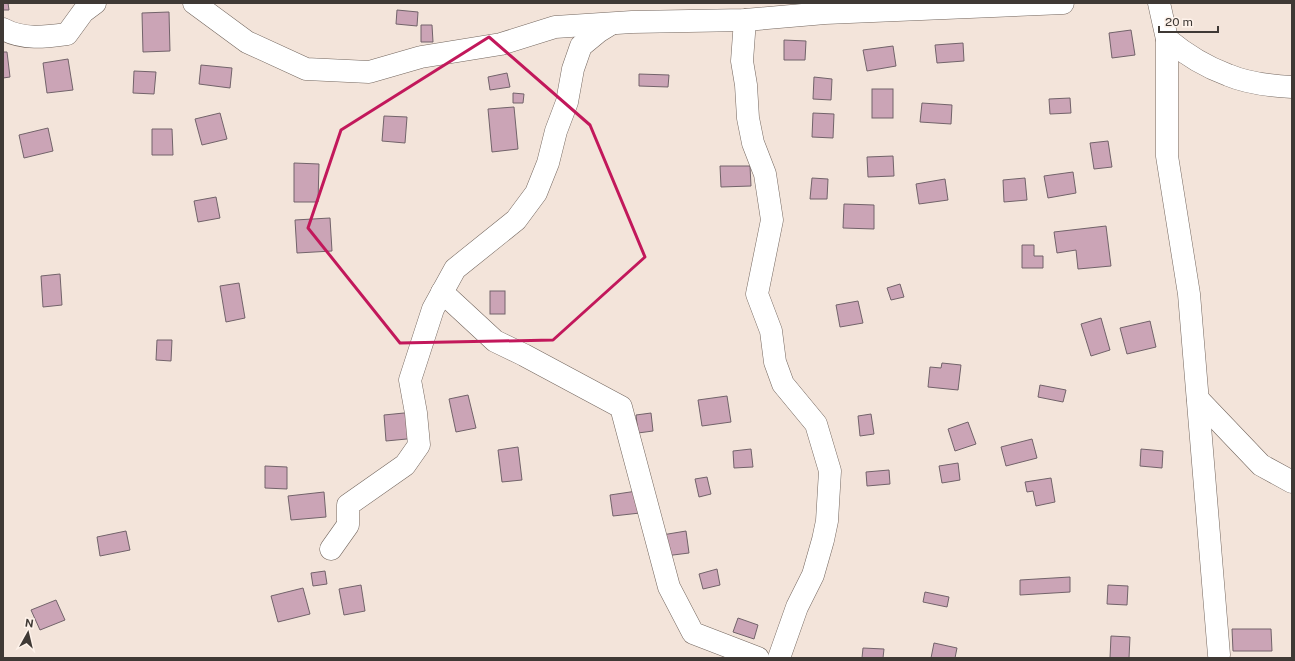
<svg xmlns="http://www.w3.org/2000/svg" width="1295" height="661" viewBox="0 0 1295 661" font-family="'Public Sans',sans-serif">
	<rect width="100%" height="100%" fill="#f3e4da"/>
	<g fill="#cba4b6" stroke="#72636a">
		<path d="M3,3H8L9,10H3Z"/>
		<path d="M397,10L418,12L417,26L396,24Z"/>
		<path d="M169,12L170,51L143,52L142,13Z"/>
		<path d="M421,25H432L433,42H421Z"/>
		<path d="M1131,30L1135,55L1112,58L1109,33Z"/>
		<path d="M784,40L806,41L805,60H784Z"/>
		<path d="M963,43L964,61L937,63L935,45Z"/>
		<path d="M893,46L896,66L867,71L863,50Z"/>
		<path d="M3,52H7L10,77L3,78Z"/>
		<path d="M68,59L73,90L47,93L43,63Z"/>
		<path d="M201,65L232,68L230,88L199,84Z"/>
		<path d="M134,71L156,72L154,94L133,93Z"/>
		<path d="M507,73L510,87L490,90L488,77Z"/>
		<path d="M639,74L669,75L668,87L639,86Z"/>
		<path d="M814,77L832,79L831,100L813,99Z"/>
		<rect x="872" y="89" width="21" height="29"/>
		<path d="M513,93L524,94L523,103H513Z"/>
		<path d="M1070,98L1071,113L1050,114L1049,99Z"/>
		<path d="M922,103L952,105L951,124L920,122Z"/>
		<path d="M514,107L518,149L492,152L488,109Z"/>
		<path d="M220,113L227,139L202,145L195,119Z"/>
		<path d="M813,113L834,114L833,138L812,137Z"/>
		<path d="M384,116L407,117L405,143L382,141Z"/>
		<path d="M48,128L53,151L24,158L19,135Z"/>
		<path d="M152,129H172L173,155H152Z"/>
		<path d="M1108,141L1112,167L1094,169L1090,143Z"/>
		<path d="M893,156L894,176L868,177L867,157Z"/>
		<path d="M294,163L319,164L318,202H294Z"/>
		<path d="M720,166H750L751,186L721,187Z"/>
		<path d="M1073,172L1076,193L1048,198L1044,176Z"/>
		<path d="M812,178L828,179L827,199H810Z"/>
		<path d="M1025,178L1027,200L1004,202L1003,180Z"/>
		<path d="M945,179L948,200L919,204L916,184Z"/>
		<path d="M216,197L220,218L198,222L194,201Z"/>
		<path d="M844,204L874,205V229L843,228Z"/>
		<path d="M330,218L332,251L297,253L295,220Z"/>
		<path d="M1106,226L1111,266L1078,269L1076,250L1057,253L1054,232Z"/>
		<path d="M1022,245H1034V256H1043V268H1022Z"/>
		<path d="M60,274L62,305L43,307L41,276Z"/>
		<path d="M239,283L245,318L226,322L220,286Z"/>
		<path d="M900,284L904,297L891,300L887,288Z"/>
		<rect x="490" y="291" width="15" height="23"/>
		<path d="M858,301L863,323L840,327L836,305Z"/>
		<path d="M1101,318L1110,350L1091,356L1081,324Z"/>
		<path d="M1150,321L1156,347L1127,354L1120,328Z"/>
		<path d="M157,340H172L171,361L156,360Z"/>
		<path d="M942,363L961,365L958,390L928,387L930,367L941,368Z"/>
		<path d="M1040,385L1066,390L1063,402L1038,397Z"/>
		<path d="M468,395L476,428L456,432L449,399Z"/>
		<path d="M727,396L731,422L702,426L698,400Z"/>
		<path d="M414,412L417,438L386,441L384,415Z"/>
		<path d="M651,413L653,431L638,433L636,415Z"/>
		<path d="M871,414L874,434L860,436L858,416Z"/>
		<path d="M968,422L976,444L955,451L948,429Z"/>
		<path d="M1032,439L1037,458L1006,466L1001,447Z"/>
		<path d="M518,447L522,480L502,482L498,450Z"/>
		<path d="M751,449L753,467L734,468L733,451Z"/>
		<path d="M1141,449L1163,451L1162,468L1140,466Z"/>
		<path d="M958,463L960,480L942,483L939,466Z"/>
		<path d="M265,466L287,467V489L265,488Z"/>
		<path d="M889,470L890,484L867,486L866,472Z"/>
		<path d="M707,477L711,494L699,497L695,479Z"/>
		<path d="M1051,478L1055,502L1036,506L1033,491L1027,492L1025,482Z"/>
		<path d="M637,491L640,513L613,516L610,495Z"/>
		<path d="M324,492L326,517L291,520L288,496Z"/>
		<path d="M126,531L130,550L100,556L97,537Z"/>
		<path d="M686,531L689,553L665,556L662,535Z"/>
		<path d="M717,569L720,585L703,589L699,574Z"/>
		<path d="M325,571L327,584L313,586L311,573Z"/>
		<path d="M1070,577V592L1020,595V580Z"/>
		<path d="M361,585L365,611L344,615L339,589Z"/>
		<path d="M1108,585L1128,586L1127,605L1107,604Z"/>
		<path d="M303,588L310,614L278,622L271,596Z"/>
		<path d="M925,592L949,597L947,607L923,602Z"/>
		<path d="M56,600L65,620L40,630L31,610Z"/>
		<path d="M738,618L758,625L754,639L733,632Z"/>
		<path d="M1232,629H1271L1272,651H1233Z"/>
		<path d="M1111,636L1130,637L1129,658H1110Z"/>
		<path d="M934,643L957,648L955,658H931Z"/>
		<path d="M863,648L884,649L883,658H862Z"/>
	</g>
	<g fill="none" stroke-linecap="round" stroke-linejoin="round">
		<defs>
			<g id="minor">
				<path d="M194,3L247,42L306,69L369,72L421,57L501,44L555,27L632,22L745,20L825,13L1063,3"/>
				<path d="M1159,3L1167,39V156L1189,294L1219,655"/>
				<path d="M745,20L742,61L746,85L748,118L753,143L765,174L772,220L757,294L771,331L775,362L783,384L816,424L830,471L827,521L823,540L813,575L797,607L779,658"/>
				<path d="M3,29C23,40 45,37 67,34L83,12L95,3"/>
				<path d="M1167,39C1185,54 1206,67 1228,75C1247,83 1271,86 1292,87"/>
				<path d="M442,292L495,341L524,355L621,407L669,587L693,633L758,658"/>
				<path d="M1198,399L1261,465L1292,482"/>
				<path d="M331,549L348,525V505L405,465L419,445L416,413L410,380L433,309L455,269L516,220L536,193L548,163L556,131L567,102L573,69L581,46L598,32L611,24"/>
			</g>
		</defs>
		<use href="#minor" stroke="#73665e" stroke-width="23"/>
		<use href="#minor" stroke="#fff" stroke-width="22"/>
	</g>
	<path fill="none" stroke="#c2185b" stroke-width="3" stroke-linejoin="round" d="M489,37L590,125L645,257L553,340L400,343L308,228L341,130Z"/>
	<rect width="1295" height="661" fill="none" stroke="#3f3935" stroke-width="8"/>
	<g transform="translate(28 633) rotate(8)" stroke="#fef2ea" stroke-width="3" paint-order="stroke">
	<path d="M0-3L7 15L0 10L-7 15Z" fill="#3f3935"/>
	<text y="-6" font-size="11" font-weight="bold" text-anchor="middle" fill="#3f3935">N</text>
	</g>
	<path d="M1159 26v6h59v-6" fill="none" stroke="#3f3935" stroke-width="2"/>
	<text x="1165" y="26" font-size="12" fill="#3f3935" stroke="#fef2ea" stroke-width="3" paint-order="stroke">20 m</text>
</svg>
